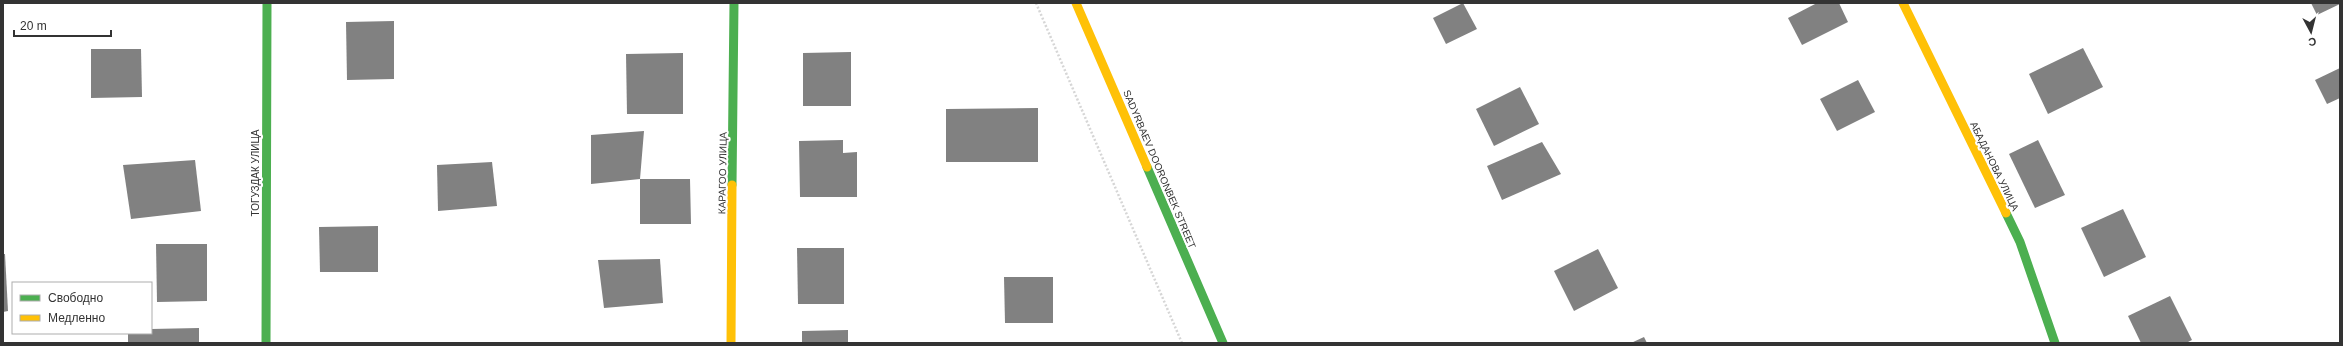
<svg xmlns="http://www.w3.org/2000/svg" width="2343" height="346" viewBox="0 0 2343 346" font-family="Helvetica,sans-serif">
	<rect width="100%" height="100%" fill="#fff"/>
	<g fill="#818181">
		<path d="M1463,3L1477,29L1446,44L1433,18Z"/>
		<path d="M1817,3H1839L1848,22L1802,45L1788,18Z"/>
		<path d="M2311,3H2340V4L2317,15Z"/>
		<path d="M394,21V79L347,80L346,22Z"/>
		<path d="M2083,48L2103,87L2048,114L2029,74Z"/>
		<path d="M91,49H141L142,97L91,98Z"/>
		<path d="M851,52V106H803V53Z"/>
		<path d="M683,53V114H627L626,54Z"/>
		<path d="M2340,68V98L2327,104L2315,80Z"/>
		<path d="M1858,80L1875,112L1837,131L1820,99Z"/>
		<path d="M1520,87L1539,124L1494,146L1476,109Z"/>
		<path d="M1038,108V162H946V109Z"/>
		<path d="M644,131L640,179H690L691,224H640V179L591,184V135Z"/>
		<path d="M843,140V153L857,152V197H800L799,141Z"/>
		<path d="M2038,140L2065,195L2035,208L2009,154Z"/>
		<path d="M1542,142L1561,174L1502,200L1487,166Z"/>
		<path d="M195,160L201,211L131,219L123,165Z"/>
		<path d="M492,162L497,206L438,211L437,165Z"/>
		<path d="M2123,209L2146,257L2104,277L2081,228Z"/>
		<path d="M378,226V272H320L319,227Z"/>
		<path d="M156,244H207V301L157,302Z"/>
		<path d="M797,248H844V304H798Z"/>
		<path d="M1598,249L1618,288L1574,311L1554,271Z"/>
		<path d="M3,254H5L8,311L3,312Z"/>
		<path d="M660,259L663,303L604,308L598,260Z"/>
		<path d="M1004,277H1053V323H1005Z"/>
		<path d="M2170,296L2192,340L2186,343H2141L2128,316Z"/>
		<path d="M199,328V343H128V333H151V329Z"/>
		<path d="M848,330V343H802V331Z"/>
		<path d="M1644,337L1647,343H1631Z"/>
	</g>
	<g fill="none" stroke-linecap="round" stroke-linejoin="round">
		<path stroke="#d6d6d6" stroke-width="2.5" stroke-dasharray="2 2" stroke-linecap="butt" d="M1036,3L1182,343"/>
		<g stroke="#4caf50" stroke-width="9">
			<path d="M1147,167L1223,343"/>
			<path d="M732,185L734,3"/>
			<path d="M2006,213L2020,242L2055,343"/>
			<path d="M266,343L267,3"/>
		</g>
		<g stroke="#ffc107" stroke-width="9">
			<path d="M1076,3L1147,167"/>
			<path d="M1903,3L2006,213"/>
			<path d="M731,343L732,185"/>
		</g>
	</g>
	<g text-anchor="middle" stroke-width="4" stroke-linejoin="round" paint-order="stroke">
		<g font-size="10" fill="#333" stroke="#fff">
			<text transform="translate(1995 166) rotate(64)" y="4">АБАДАНОВА УЛИЦА</text>
			<text transform="translate(1160 169) rotate(67)" y="4">SADYRBAEV DOORONBEK STREET</text>
			<text transform="translate(255 173) rotate(-90)" y="4">ТОГУЗДАК УЛИЦА</text>
			<text transform="translate(722 173) rotate(-89)" y="4">КАРАГОО УЛИЦА</text>
		</g>
	</g>
	<rect width="2343" height="346" fill="none" stroke="#333333" stroke-width="8"/>
	<rect x="12" y="282" width="140" height="52" fill="#ffffff" stroke="#adadad"/>
	<rect x="20" y="295" width="20" height="6" fill="#4caf50" stroke="#adadad"/>
	<text x="48" y="302" font-size="12" fill="#333333">Свободно</text>
	<rect x="20" y="315" width="20" height="6" fill="#ffc107" stroke="#adadad"/>
	<text x="48" y="322" font-size="12" fill="#333333">Медленно</text>
	<g transform="translate(2311 32) rotate(173)" stroke="#ffffff" stroke-width="3" paint-order="stroke">
	<path d="M0-3L7 15L0 10L-7 15Z" fill="#333333"/>
	<text y="-6" font-size="11" font-weight="bold" text-anchor="middle" fill="#333333">С</text>
	</g>
	<path d="M14 30v6h97v-6" fill="none" stroke="#333333" stroke-width="2"/>
	<text x="20" y="30" font-size="12" fill="#333333" stroke="#ffffff" stroke-width="3" paint-order="stroke">20 m</text>
</svg>
